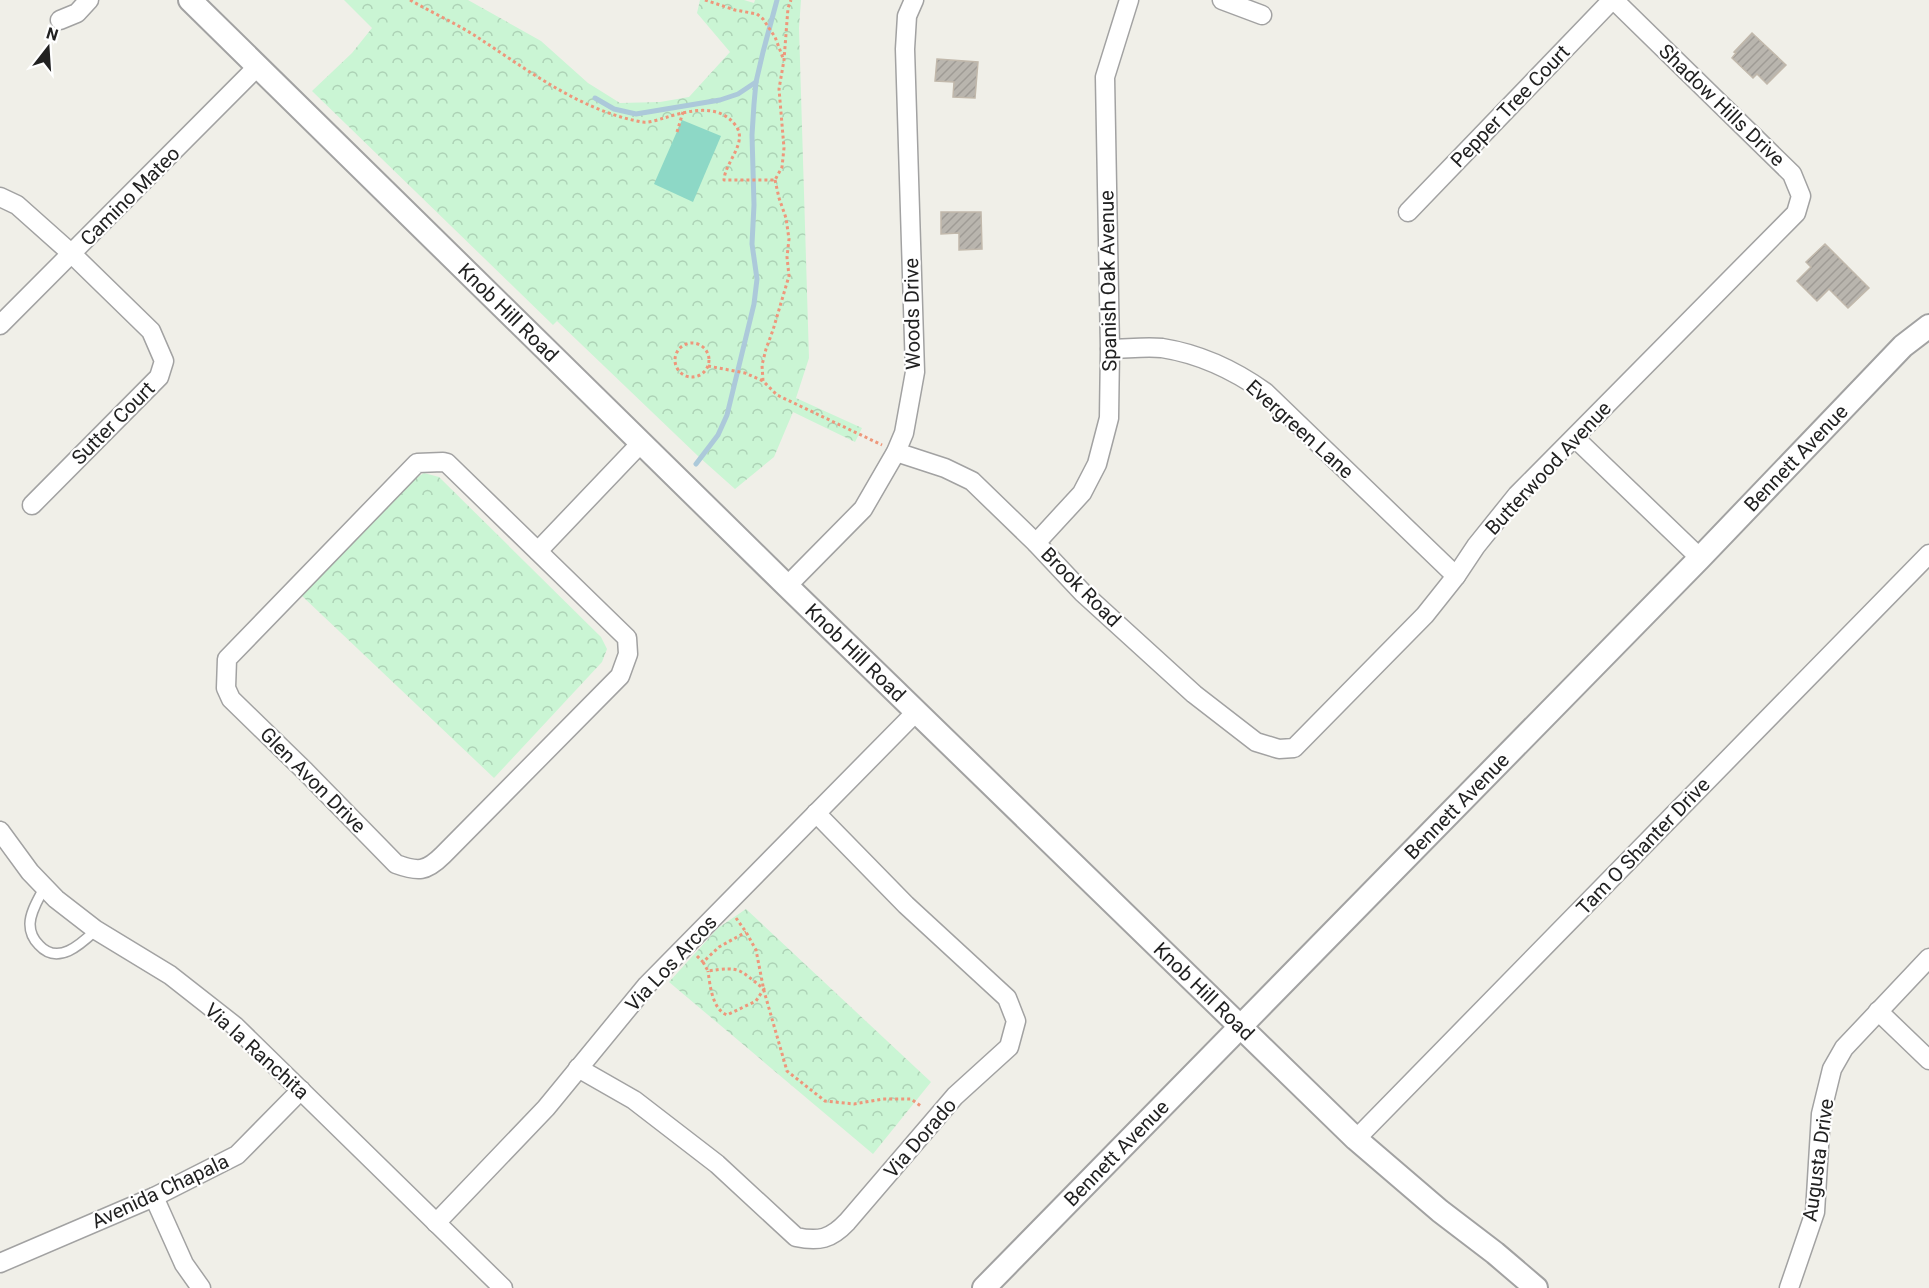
<svg xmlns="http://www.w3.org/2000/svg" width="1929" height="1288" viewBox="0 0 1929 1288" font-family="Roboto,sans-serif">
	<defs>
		<pattern id="park-crowns" width="20" height="18" patternUnits="userSpaceOnUse" patternTransform="scale(1.5)"><rect width="20" height="18" fill="#caf5d4"/><path d="M2 6a3 3 0 1 1 6 0M12 15a3 3 0 1 1 6 0" fill="none" stroke="#add2b6"/></pattern>
		<pattern id="building-hatch" width="6" height="6" patternUnits="userSpaceOnUse" patternTransform="scale(1.5)"><rect width="6" height="6" fill="#b9b5ae"/><path d="M-1 1l2-2M0 6l6-6M5 7l2-2" fill="none" stroke="#9f9b95"/></pattern>
	</defs>
	<rect width="100%" height="100%" fill="#f0efe8"/>
	<g fill="url(#park-crowns)">
		<path d="M344,0H468L541,41L588,83L620,103L660,102L689,97L730,52L697,13L700,0H744L754,3L755,0H801L799,28L809,358L796,398L862,428L855,442L793,412L774,457L735,489L698,456L557,321L553,325L312,91L352,53L372,28Z"/>
		<path d="M424,473L439,477L601,637L607,649L602,662L494,778L301,595L410,482Z"/>
		<path d="M746,909L931,1082L873,1154L669,982L718,928Z"/>
	</g>
	<path fill="#8dd8c6" d="M682,120L721,136L693,202L654,184Z"/>
	<g fill="none" stroke-linecap="round" stroke-linejoin="round">
		<g stroke="#acc9da" stroke-width="5">
			<path d="M595,98L614,109L636,114L720,100L738,94L756,82"/>
			<path d="M696,464L718,435L727,415L754,304L757,279L752,244L754,205L752,135L754,104L756,82L763,52L777,0"/>
		</g>
	</g>
	<g fill="url(#building-hatch)" stroke="#c1b8ab" stroke-width="1.5">
		<path d="M1752,33L1786,65L1767,84L1757,74L1753,78L1732,58L1736,53L1734,52Z"/>
		<path d="M937,59L978,62L975,98L953,97L954,82L935,81Z"/>
		<path d="M941,212H981L982,249L959,250V233L941,234Z"/>
		<path d="M1825,244L1869,288L1848,308L1829,289L1817,301L1797,281L1811,267L1806,262Z"/>
	</g>
	<g fill="none" stroke-linecap="round" stroke-linejoin="round">
		<defs>
			<path id="service" d="M44,888C39,898 30,912 30,924C30,932 33,939 39,945C58,966 81,944 96,930"/>
			<g id="minor">
				<path d="M1222,0L1262,15"/>
				<path d="M60,20L77,13L89,0"/>
				<path d="M0,197L17,205L72,254L151,331L164,361L159,377L32,505"/>
				<path d="M1408,212L1612,0"/>
				<path d="M0,325L258,66"/>
				<path d="M1110,349C1126,349 1145,346 1162,348C1200,354 1234,370 1265,392L1456,576"/>
				<path d="M1575,438L1700,558"/>
				<path d="M896,452L945,468L972,481L1036,543L1083,593L1194,694L1256,742L1279,749L1294,748L1425,615L1456,576L1476,546L1517,495L1796,213L1801,196L1792,174L1614,0"/>
				<path d="M443,462L447,463L627,638L628,654L620,676L443,855C426,872 418,872 396,864L305,771L231,699L226,688L227,659L417,463Z"/>
				<path d="M1036,543L1082,493L1097,464L1109,418L1110,349L1105,77L1129,0"/>
				<path d="M538,551L641,443"/>
				<path d="M787,586L863,509L896,452L904,433L915,372L905,49L907,16L914,0"/>
				<path d="M0,831L30,872L56,899L96,930L170,975L235,1026L503,1288"/>
				<path d="M1878,1011L1929,1060"/>
				<path d="M578,1068L634,1100L717,1164L796,1237C819,1242 831,1239 847,1222L955,1096L1009,1047L1016,1021L1007,998L906,905L816,813"/>
				<path d="M1356,1139L1929,554"/>
				<path d="M154,1197L184,1264L201,1288"/>
				<path d="M436,1223L546,1108L647,985L916,712"/>
				<path d="M0,1263L154,1197L237,1155L301,1090"/>
				<path d="M1789,1288L1815,1212L1821,1114L1832,1069L1844,1048L1929,958"/>
			</g>
			<g id="tertiary">
				<path id="s1" d="M190,0L787,586L1356,1139L1440,1211L1495,1253L1536,1288"/>
				<path id="s2" d="M984,1288L1700,558L1903,346L1929,326"/>
			</g>
		</defs>
		<use href="#service" stroke="#a2a2a2" stroke-width="12"/>
		<use href="#minor" stroke="#a2a2a2" stroke-width="21"/>
		<use href="#tertiary" stroke="#a2a2a2" stroke-width="26"/>
		<g stroke="#ee977b" stroke-width="3" stroke-dasharray="3 3" stroke-linecap="butt">
			<path d="M410,0C431,12 453,22 474,35C525,68 580,111 642,122C649,123 657,120 664,118C687,111 719,102 736,126C748,143 725,162 724,180H775L782,167L784,148L779,89L784,60L788,8L791,0"/>
			<path d="M705,0L735,10L757,14L763,19L775,37L783,58"/>
			<path d="M677,132L683,112"/>
			<path d="M775,180L779,198L786,218L789,239L787,257L789,276L773,330L766,349L762,365L763,381L777,395L882,445"/>
			<circle cx="692" cy="360" r="17"/>
			<path d="M708,366L745,373L763,381"/>
			<path d="M736,918L746,932L756,950L764,991L787,1071L825,1101L854,1104L883,1099H911L922,1107"/>
			<path d="M697,956L703,962L719,947L746,932"/>
			<path d="M703,962L708,971C741,966 738,969 764,989L756,1001L727,1015C712,1009 710,985 708,971"/>
		</g>
		<use href="#service" stroke="#fff" stroke-width="9"/>
		<use href="#minor" stroke="#fff" stroke-width="18"/>
		<use href="#tertiary" stroke="#fff" stroke-width="22"/>
	</g>
	<g text-anchor="middle" stroke-width="4.5" stroke-linejoin="round" paint-order="stroke">
		<g font-size="20" fill="#212121" stroke="#fff">
			<text transform="translate(1722 105) rotate(44)" y="7">Shadow Hills Drive</text>
			<text transform="translate(1510 106) rotate(-46)" y="7">Pepper Tree Court</text>
			<text transform="translate(130 196) rotate(-45)" y="7">Camino Mateo</text>
			<text transform="translate(1108 281) rotate(-91)" y="7">Spanish Oak Avenue</text>
			<text dy="7" stroke="none"><textPath href="#s1" startOffset="446">Knob Hill Road</textPath></text>
			<text transform="translate(912 314) rotate(-91)" y="7">Woods Drive</text>
			<text transform="translate(113 423) rotate(-45)" y="7">Sutter Court</text>
			<text transform="translate(1300 429) rotate(42)" y="7">Evergreen Lane</text>
			<text dy="7" stroke="none"><textPath href="#s2" startOffset="1161">Bennett Avenue</textPath></text>
			<text transform="translate(1548 468) rotate(-47)" y="7">Butterwood Avenue</text>
			<text transform="translate(1081 587) rotate(45)" y="7">Brook Road</text>
			<text dy="7" stroke="none"><textPath href="#s1" startOffset="932">Knob Hill Road</textPath></text>
			<text transform="translate(313 780) rotate(45)" y="7">Glen Avon Drive</text>
			<text dy="7" stroke="none"><textPath href="#s2" startOffset="675">Bennett Avenue</textPath></text>
			<text transform="translate(1643 846) rotate(-46)" y="7">Tam O Shanter Drive</text>
			<text transform="translate(671 963) rotate(-47)" y="7">Via Los Arcos</text>
			<text dy="7" stroke="none"><textPath href="#s1" startOffset="1418">Knob Hill Road</textPath></text>
			<text transform="translate(257 1051) rotate(42)" y="7">Via la Ranchita</text>
			<text transform="translate(920 1138) rotate(-49)" y="7">Via Dorado</text>
			<text dy="7" stroke="none"><textPath href="#s2" startOffset="189">Bennett Avenue</textPath></text>
			<text transform="translate(1818 1160) rotate(-82)" y="7">Augusta Drive</text>
			<text transform="translate(160 1191) rotate(-25)" y="7">Avenida Chapala</text>
		</g>
	</g>
	<g transform="translate(48 48) rotate(17)" stroke="#ffffff" stroke-width="4.5" paint-order="stroke">
	<path d="M0-4.5L10 22L0 15L-10 22Z" fill="#212121"/>
	<text y="-9" font-size="16" font-weight="bold" text-anchor="middle" fill="#212121">N</text>
	</g>
</svg>
